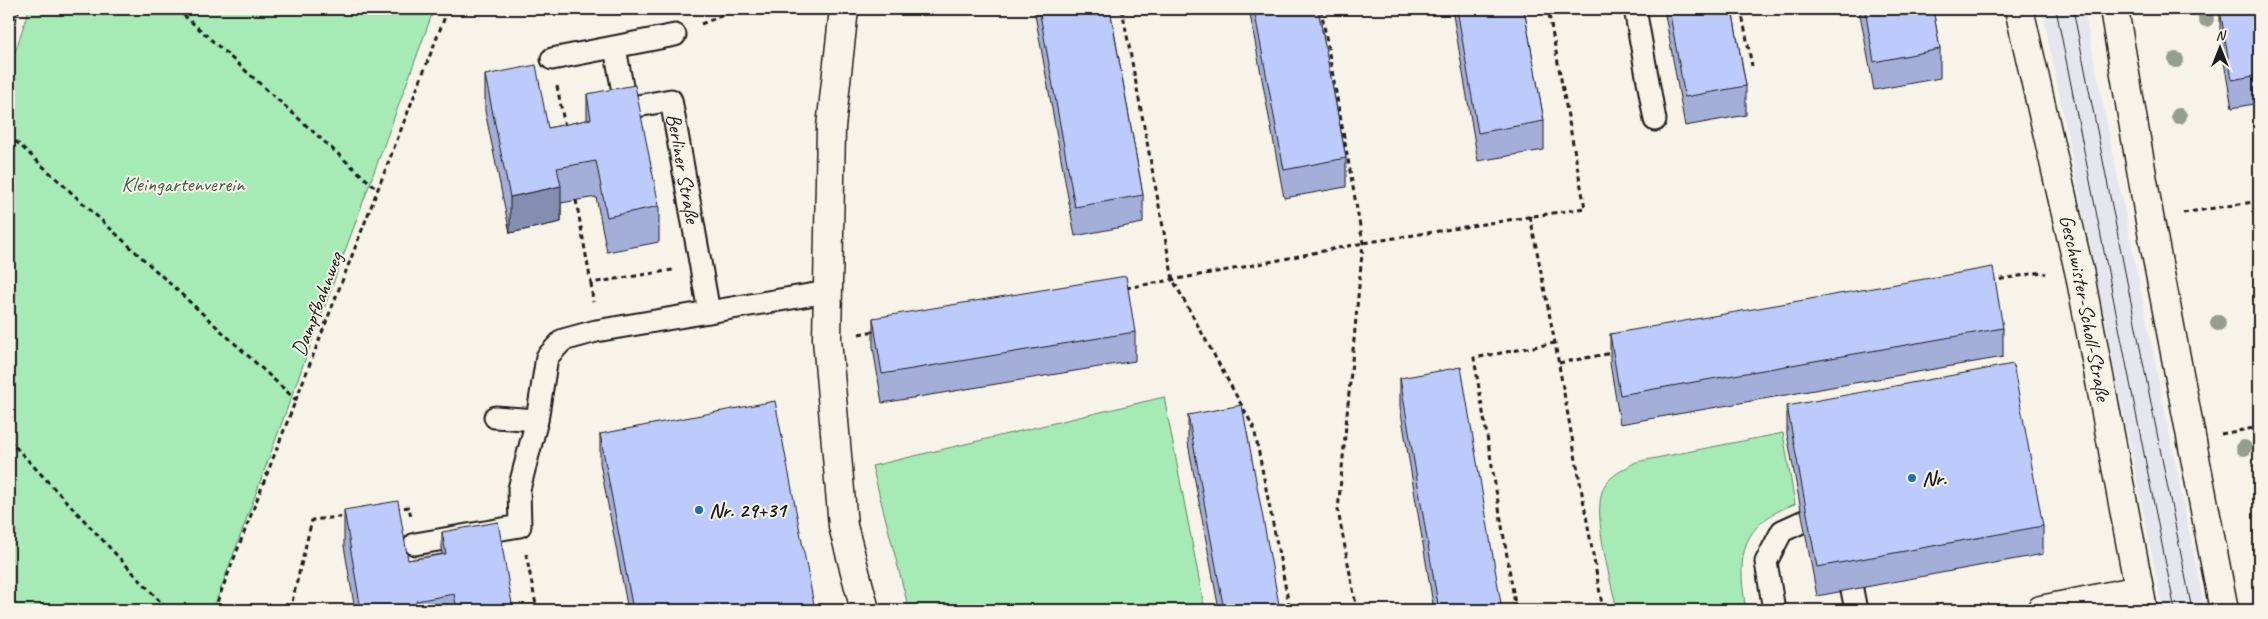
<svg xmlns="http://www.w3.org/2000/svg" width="2268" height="619" viewBox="0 0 2268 619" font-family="Caveat,sans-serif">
	<rect width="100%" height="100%" fill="#f7f3e8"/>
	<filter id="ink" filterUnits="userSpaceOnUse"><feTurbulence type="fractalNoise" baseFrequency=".02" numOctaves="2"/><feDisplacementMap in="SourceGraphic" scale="10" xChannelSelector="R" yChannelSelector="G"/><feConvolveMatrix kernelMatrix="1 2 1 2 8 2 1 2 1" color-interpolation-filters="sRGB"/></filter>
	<g filter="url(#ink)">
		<path fill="#e6e7ee" d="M2042,9H2084L2205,610H2163Z"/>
		<g fill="#a6eab5" stroke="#618368">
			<path d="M29,9H434L213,610H9V71Z"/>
			<path d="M1164,397L1205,610H909L872,466Z"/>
			<path d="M1783,433L1795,504C1739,524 1737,557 1746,610H1617C1611,581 1588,504 1607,482C1615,473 1626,468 1636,462Z"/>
		</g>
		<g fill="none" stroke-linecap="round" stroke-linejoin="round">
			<defs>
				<g id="lane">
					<path d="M1635,9L1655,120"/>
					<path id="s1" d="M615,48L626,108L671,100L709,312"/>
					<path d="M552,59L675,35"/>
					<path d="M495,417L537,420"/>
					<path d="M415,544L520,526L519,489L537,420L547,357L563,340L596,331L827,292"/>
					<path d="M1853,577L1852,590L1856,610"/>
					<path d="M1774,610L1766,562L1782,531L1804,521"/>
				</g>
				<g id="street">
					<path d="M844,9L831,127L827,339L843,526L865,610"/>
					<path d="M2041,610L2139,590"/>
				</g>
				<g id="secondary">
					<path id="s2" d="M2019,9L2080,275L2143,610"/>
					<path d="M2114,9L2149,216L2224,610"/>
				</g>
			</defs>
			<use href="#lane" stroke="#1c1c1c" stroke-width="25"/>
			<use href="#street" stroke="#1c1c1c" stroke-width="31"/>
			<use href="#secondary" stroke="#1c1c1c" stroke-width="31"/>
			<g stroke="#1c1c1c" stroke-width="3" stroke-dasharray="5 4" stroke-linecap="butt">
				<path d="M177,9L378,190"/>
				<path d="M1122,9L1173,280L1254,428L1290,610"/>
				<path d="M1321,9L1363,243L1338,511L1357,610"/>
				<path d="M1741,9L1752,66"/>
				<path d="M701,24L738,9"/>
				<path d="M9,39L19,9"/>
				<path d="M557,86L565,127"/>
				<path d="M9,135L296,400"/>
				<path d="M576,200L591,283L673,270"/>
				<path d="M2183,213L2259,201"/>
				<path d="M1530,216L1555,343L1603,610"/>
				<path d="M1991,281L2042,272L2046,274"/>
				<path d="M591,283L593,302"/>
				<path d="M1126,288L1239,268L1363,243L1585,208L1548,9"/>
				<path d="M859,334L875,331"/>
				<path d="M1559,363L1612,353"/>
				<path d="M2221,434L2259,427"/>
				<path d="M9,440L168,610"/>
				<path d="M395,509L409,507L411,517"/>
				<path d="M526,554L537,610"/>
				<path d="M214,610L448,9"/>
				<path d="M290,610L312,520L347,516"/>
				<path d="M1516,610L1474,358L1555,343"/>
			</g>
			<use href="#lane" stroke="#f7f3e8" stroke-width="21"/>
			<use href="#street" stroke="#f7f3e8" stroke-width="28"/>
			<use href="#secondary" stroke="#f7f3e8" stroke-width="28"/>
			<g stroke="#1c1c1c" stroke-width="1">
				<path d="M2056,9L2175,610"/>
				<path d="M2073,9L2192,610"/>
			</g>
		</g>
		<g fill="#959f91">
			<circle cx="2206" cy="19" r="8"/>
			<circle cx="2176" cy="60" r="8"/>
			<circle cx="2179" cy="116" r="8"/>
			<circle cx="2218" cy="323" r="8"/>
			<circle cx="2244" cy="448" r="8"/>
		</g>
		<g fill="#a3afd9" stroke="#1c1c1c">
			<path d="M1034,9H1110L1143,195V223L1075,236Z"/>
			<path d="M1249,9H1318L1346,158V187L1284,198Z"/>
			<path d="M1452,9H1524L1544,121V150L1478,161Z"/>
			<path d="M1664,9H1732L1746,86V115L1685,126Z"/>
			<path d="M1859,9H1933L1940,49V78L1874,90Z"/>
			<path d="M2259,9V103L2232,108L2220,39V10Z"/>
			<path d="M485,75L548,128L587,120V94L659,206V242L607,252L596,197L561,203V222L510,233L485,111Z"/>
			<path d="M2259,194V251L2255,223V195Z"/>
			<path d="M873,318L1135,332V361L882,403L873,347Z"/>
			<path d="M2003,328V357L1620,424L1610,363V334Z"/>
			<path d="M1400,378L1502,610H1434L1400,406Z"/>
			<path d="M1787,406L2043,526V554L1817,596L1787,434Z"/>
			<path d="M1188,415L1280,610H1219L1188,443Z"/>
			<path d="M600,434L815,610H628L600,463Z"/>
			<path d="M344,510L408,560L442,554V532L513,610H355L344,546Z"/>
		</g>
		<path fill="#848eb0" stroke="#1c1c1c" d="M561,186V222L510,233V197Z"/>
		<g fill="#bdcbfc" stroke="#1c1c1c">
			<path d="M1039,9H1110L1143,195L1075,207Z"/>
			<path d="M1254,9H1318L1346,158L1284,170Z"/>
			<path d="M1457,9H1524L1544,121L1478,133Z"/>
			<path d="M1669,9H1732L1746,86L1685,97Z"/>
			<path d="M1865,9H1933L1940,49L1874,62Z"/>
			<path d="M2229,9H2259V75L2232,80L2220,10Z"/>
			<path d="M536,65L548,128L591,119L587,94L635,85L659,206L607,217L596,161L557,168L561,186L510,197L485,75Z"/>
			<path d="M2259,194V222L2255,195Z"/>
			<path d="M1993,267L2003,328L1620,395L1610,334Z"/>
			<path d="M1126,276L1135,332L882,374L873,318Z"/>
			<path d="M2013,364L2043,526L1817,567L1787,406Z"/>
			<path d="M1461,367L1502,610H1439L1400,378Z"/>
			<path d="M775,401L815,610H633L600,434Z"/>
			<path d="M1242,405L1280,610H1224L1188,415Z"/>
			<path d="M398,501L408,560L446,554L442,532L498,522L513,610H457L454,594L416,601L417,610H361L344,510Z"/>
		</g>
	</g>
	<g fill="#1f6fb2" stroke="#f7f3e8" stroke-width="2">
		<circle cx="1912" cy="478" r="5"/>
		<circle cx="699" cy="510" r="5"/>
	</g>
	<g text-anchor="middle" stroke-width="4" stroke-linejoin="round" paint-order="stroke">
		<g font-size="21" fill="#1c1c1c" stroke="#f7f3e8">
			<text dy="7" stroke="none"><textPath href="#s1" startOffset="176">Berliner Straße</textPath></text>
			<text transform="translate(317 304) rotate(-69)" y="7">Dampfbahnweg</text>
			<text dy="7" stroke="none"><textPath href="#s2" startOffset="306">Geschwister-Scholl-Straße</textPath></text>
		</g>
		<g font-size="21" fill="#455a4a" stroke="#f7f3e8">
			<text x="183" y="191">Kleingartenverein</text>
		</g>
		<g font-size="21" font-weight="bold" fill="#1c1c1c" stroke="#f7f3e8" text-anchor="start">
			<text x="1922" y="485">Nr.</text>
			<text x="709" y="517">Nr. 29+31</text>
		</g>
	</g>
	<rect width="2268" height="619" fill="none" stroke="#f7f3e8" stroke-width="30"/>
	<rect x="15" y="15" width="2238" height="589" fill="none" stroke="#1c1c1c" stroke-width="2" filter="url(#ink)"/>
	<g transform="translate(2220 48)" stroke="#f7f3e8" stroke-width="4" paint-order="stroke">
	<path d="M0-4L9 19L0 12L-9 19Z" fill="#1c1c1c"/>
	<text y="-8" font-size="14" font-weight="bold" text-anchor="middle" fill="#1c1c1c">N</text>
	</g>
</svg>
